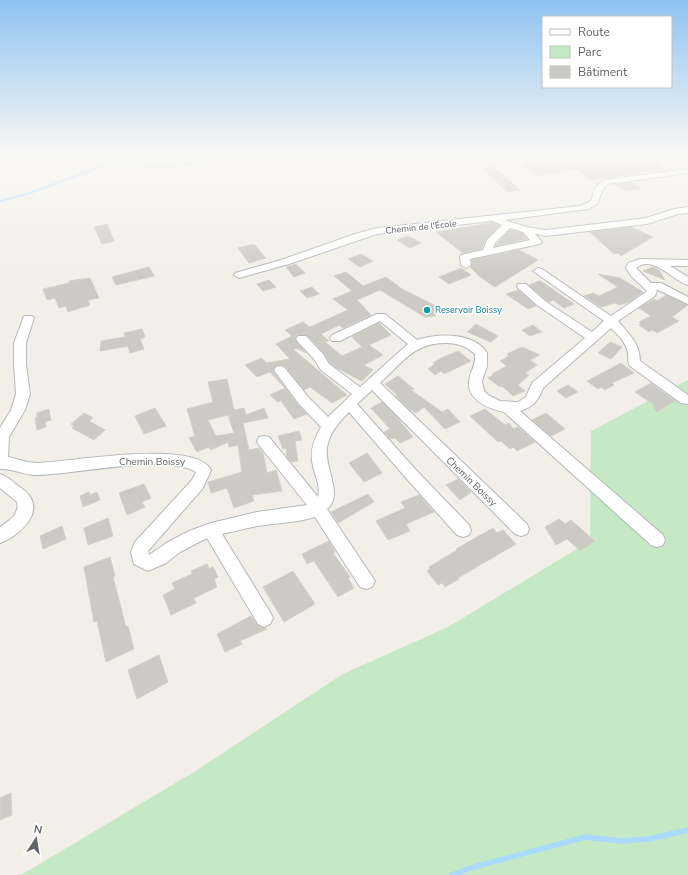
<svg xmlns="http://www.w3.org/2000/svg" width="688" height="875" viewBox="0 0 688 875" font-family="'Nunito Sans',sans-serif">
	<rect width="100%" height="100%" fill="#f1efe8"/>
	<path fill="#c5e8c5" d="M688,380V875H21L194,772L343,674L448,627L590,541L591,431Z"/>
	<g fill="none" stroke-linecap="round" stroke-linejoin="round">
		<path stroke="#aadaff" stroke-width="2" d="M0,201L30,193L116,161H136L150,166L162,167L196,163L221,155"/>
		<path stroke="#aadaff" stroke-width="5.5" d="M452,875L470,868L585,837L621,841L649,839L688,830"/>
	</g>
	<g fill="#cccac5" stroke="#d6d1c6" fill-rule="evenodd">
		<path d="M549,155H642L663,167L660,168L662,169L591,180L575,169L537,176L519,163L552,157Z"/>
		<path d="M494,167L520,190L507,192L482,168Z"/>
		<path d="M630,182L640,188L628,191L615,185Z"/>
		<path d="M492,223L499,226L486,239L482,249L463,253L436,232Z"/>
		<path d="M107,224L114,241L102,244L94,227Z"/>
		<path d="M631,227L653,237L621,256L618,253L614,254L590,232Z"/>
		<path d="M510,230L522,233L527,239L495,246Z"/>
		<path d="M408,236L421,243L410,248L397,240Z"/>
		<path d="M254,244L266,258L249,263L238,248Z"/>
		<path d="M519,250L538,260L495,287L479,276L470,267L472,266V260Z"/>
		<path d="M361,254L373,261L360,267L348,259Z"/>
		<path d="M296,264L305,273L294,277L286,267Z"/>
		<path d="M149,267L154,276L116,285L112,277Z"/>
		<path d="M653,267L659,270L665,280L643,271Z"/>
		<path d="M461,268L471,275L449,284L439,277Z"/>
		<path d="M346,272L363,286L386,277L402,289L434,305L438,310L439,312L435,316L425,317L380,290L357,300L371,315L343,328L339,325L321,334L329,341L325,342L342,356L362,347L352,337L379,323L391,335L369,345L383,355L364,365L373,370L362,381L338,369L330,363L324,353L307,335H297L295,340L306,353L296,348L294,350L347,395L332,403L310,387L304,390L285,366L280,365L276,366L273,371L298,405L307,414L294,419L281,401L278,402L270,395L285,388L270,372L257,377L245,365L262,358L266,363L290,359L276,344L292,336L285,330L303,322L310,327L348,310L333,299L352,291L334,276Z"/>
		<path d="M598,274L620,278L643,292L629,302L619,305L615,303L601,307L584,296L593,293L599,296L618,287Z"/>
		<path d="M90,278L99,298L88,300L90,305L68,312L66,306L59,308L55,298L47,300L43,289L69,283V281Z"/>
		<path d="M269,280L276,287L263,291L257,284Z"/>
		<path d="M539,281L542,282L574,304L564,308L553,300L549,302L546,300L529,285Z"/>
		<path d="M312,287L319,294L307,298L300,291Z"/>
		<path d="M518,290L536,306L528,309L506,294Z"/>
		<path d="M666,295L688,305L672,317L679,321L657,333L652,330L649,332L639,325L641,323L639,322L651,316L639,308L654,299L657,301Z"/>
		<path d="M476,324L498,336L491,342L467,332Z"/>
		<path d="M533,325L542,332L530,336L522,330Z"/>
		<path d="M142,329L145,337L140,339L144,349L130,353L128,346L100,351L101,341L125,337L124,333Z"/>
		<path d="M610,342L622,347L611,359L598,353Z"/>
		<path d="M522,347L540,355L530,360L537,365L525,373L529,375L518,385L525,391L513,396L502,386L500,387L488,378L493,375L492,374L507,366L500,361L509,356L507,354Z"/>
		<path d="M458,351L471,361L444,374L441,371L435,375L428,369L435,364L433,363L439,359Z"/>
		<path d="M621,363L634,373L612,383L614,385L605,390L601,387L598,389L587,381Z"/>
		<path d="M398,376L414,389L411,390L442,412L448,409L460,422L445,429L424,407L416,413L409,409L396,396L397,395L385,384Z"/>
		<path d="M227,379L234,410L244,408L246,415L264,408L268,418L243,423L249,450L259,448L263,453L267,473L276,470L282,491L252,495L254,501L234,508L227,488L211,493L208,482L242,472L238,445L229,447L228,442L211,450L209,447L197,452L189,438L195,436L187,409L213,402L208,382ZM228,415L234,433L216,436L208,420Z"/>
		<path d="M651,383L675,401L657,412L653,406L654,405L635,392Z"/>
		<path d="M568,385L578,392L566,398L557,391Z"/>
		<path d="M382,402L395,415L413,437L400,443L395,438L390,439L384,432L390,429L371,408Z"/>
		<path d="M155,408L166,426L144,434L135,416Z"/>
		<path d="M49,409L51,420L45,422L46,427L37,430L35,418L37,417V413Z"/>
		<path d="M485,409L505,425L509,423L514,429L518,427L535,442L517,451L513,447L510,449L501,441L498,442L470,416Z"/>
		<path d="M84,413L93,418L89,421L105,430L94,440L72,428L74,426L71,424Z"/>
		<path d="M546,413L565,429L551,436L532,420Z"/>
		<path d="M299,431L302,440L295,441L298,461L291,462L287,457L286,448L283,449L278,436Z"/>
		<path d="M367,453L382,473L364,482L349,463Z"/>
		<path d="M458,479L471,492L460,500L446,485Z"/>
		<path d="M144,484L151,498L142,502L145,507L127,515L119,493Z"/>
		<path d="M89,492L90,495L97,492L100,500L83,507L80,496Z"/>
		<path d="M368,494L374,502L338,523L331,512Z"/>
		<path d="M419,495L434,512L406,524L410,531L388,540L376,521L405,508L401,502Z"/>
		<path d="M108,518L113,536L88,545L84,528Z"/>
		<path d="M559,519L565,524L571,520L595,541L580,551L567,539L556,545L545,527Z"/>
		<path d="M62,526L66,539L43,549L40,536Z"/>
		<path d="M493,528L497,533L503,530L516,544L458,578L459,579L445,587L442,583L438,585L427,571L430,569L429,567L457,550L456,549Z"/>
		<path d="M329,541L335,552L333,553L350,577L348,578L354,588L338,597L314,561L307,564L302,554Z"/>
		<path d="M110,557L115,576L113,577L126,627L128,626L134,649L106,662L97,621L94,622L84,567Z"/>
		<path d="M207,564L209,569L213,567L218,577L214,579L217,587L194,598L196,603L171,615L163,595L175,589L172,583L192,574L191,571Z"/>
		<path d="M293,571L315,604L284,622L263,587Z"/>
		<path d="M251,616L257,625L267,629L240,641L242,644L225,652L217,634Z"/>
		<path d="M159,655L168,682L137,699L128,670Z"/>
		<path d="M11,793L12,815L0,820V798Z"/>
	</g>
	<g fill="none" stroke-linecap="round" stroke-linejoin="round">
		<defs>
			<g id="minor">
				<path d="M688,169V173L608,184L603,189L597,204L588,209L505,220L527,227L546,230L646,218L674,209L688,207V213L678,214L647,224L546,236L535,234L542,242L540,244L470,259L471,265L466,268L461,265L460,257L461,255L483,250L487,240L502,225L492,221L377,234L289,264L239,278L234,275L235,273L281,260L355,234L377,228L580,206L591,201L595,188L603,180ZM510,228L523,232L530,240L493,248L495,243Z"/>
				<path d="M640,259L688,260V266H670L688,277V285C673,281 653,254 636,268L651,283H661L688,297V304L656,289L657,291L655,296L618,321C629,334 640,344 640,361L688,395V404L681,403L630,366C627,361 629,358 628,353C626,342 618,335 611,328L543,388C539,400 533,407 520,411L663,535L665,540L663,545L657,547L651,545L504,412C489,409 467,400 469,381C470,371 476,367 475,354C467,347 458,343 447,343C414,342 402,363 380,383L527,524L529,529L527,534L521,536L515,534L372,390L357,404L416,470L469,525L471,530L469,535L463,537L457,535L406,478L349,412C339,422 329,433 327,448C324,467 344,495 327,509L375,581L372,587L366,589L360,587L315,517L299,521L257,526L222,534L270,612L273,618L270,624L264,627L258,624L207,538L180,552L166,563L148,571L134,564L131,552L135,542L192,480L196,472C165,453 74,475 36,475C23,475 13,468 0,469V428L11,410L16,394L14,365V343L24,316H32L34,318L26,343V365L30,394L25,410L9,437L8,457C18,459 27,463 38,463C70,462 195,439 211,470L203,488L148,551L149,555L168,542L189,531L211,523L257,512L307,505L259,445L257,441L259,437L264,436L269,437L318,497C321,486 315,477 313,466C309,452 314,439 321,427L299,404L274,370L276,367L280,366L284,367L309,398L328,417L352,394L321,370L314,359L298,342L296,339L298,336H306L323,354L329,364L360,387L408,344L380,321L340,341H332L330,338L332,335L377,314H385L417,340C438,333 474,332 487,353V366L482,381L484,391L488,395L500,401L518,402L526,397L532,383L585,338L537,305L518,288L517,286L518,284H526L545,301L592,332L604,321L533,271L538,268L542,269L611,316L646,292V290L632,277L626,268L628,263Z"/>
				<path d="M0,474C7,476 12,481 18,486C21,488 26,491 28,494C45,514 17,537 0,543V527C9,521 20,514 17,502L0,488Z"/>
			</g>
		</defs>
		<use href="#minor" stroke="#b5b8bc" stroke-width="2"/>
		<use href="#minor" fill="#fff" fill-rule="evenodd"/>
	</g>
	<linearGradient id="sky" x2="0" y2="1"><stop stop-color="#8fc3f1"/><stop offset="0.56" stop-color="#f9f8f5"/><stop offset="1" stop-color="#f9f8f5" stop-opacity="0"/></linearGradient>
	<rect width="688" height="277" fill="url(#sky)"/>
	<circle fill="#0f9aa8" stroke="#fff" stroke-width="1.5" cx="427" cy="310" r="4"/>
	<g text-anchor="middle" stroke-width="3" stroke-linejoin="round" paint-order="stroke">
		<g font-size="9" fill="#5f6368" stroke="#fff">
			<text transform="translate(421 227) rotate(-6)" y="3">Chemin de l'École</text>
		</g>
		<g font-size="9" fill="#0d838f" stroke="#fff" text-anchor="start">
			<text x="435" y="313">Reservoir Boissy</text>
		</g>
		<g font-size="10" fill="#5f6368" stroke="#fff">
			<text x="152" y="465">Chemin Boissy</text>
			<text transform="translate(472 481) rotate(44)" y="4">Chemin Boissy</text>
		</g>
	</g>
	<rect x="542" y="16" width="130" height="72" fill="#ffffff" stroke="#bfc1c3"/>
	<rect x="550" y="29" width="20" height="6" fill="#ffffff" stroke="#bfc1c3"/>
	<text x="578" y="36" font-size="12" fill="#5f6368">Route</text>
	<rect x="550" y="46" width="20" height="12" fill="#c5e8c5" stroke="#bfc1c3"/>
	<text x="578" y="56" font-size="12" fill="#5f6368">Parc</text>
	<rect x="550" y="66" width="20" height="12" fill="#cccac5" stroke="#bfc1c3"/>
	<text x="578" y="76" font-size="12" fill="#5f6368">Bâtiment</text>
	<g transform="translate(36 839) rotate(12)" stroke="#ffffff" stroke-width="3" paint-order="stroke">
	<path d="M0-3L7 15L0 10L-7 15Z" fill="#5f6368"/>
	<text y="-6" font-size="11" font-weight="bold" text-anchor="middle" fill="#5f6368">N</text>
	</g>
</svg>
